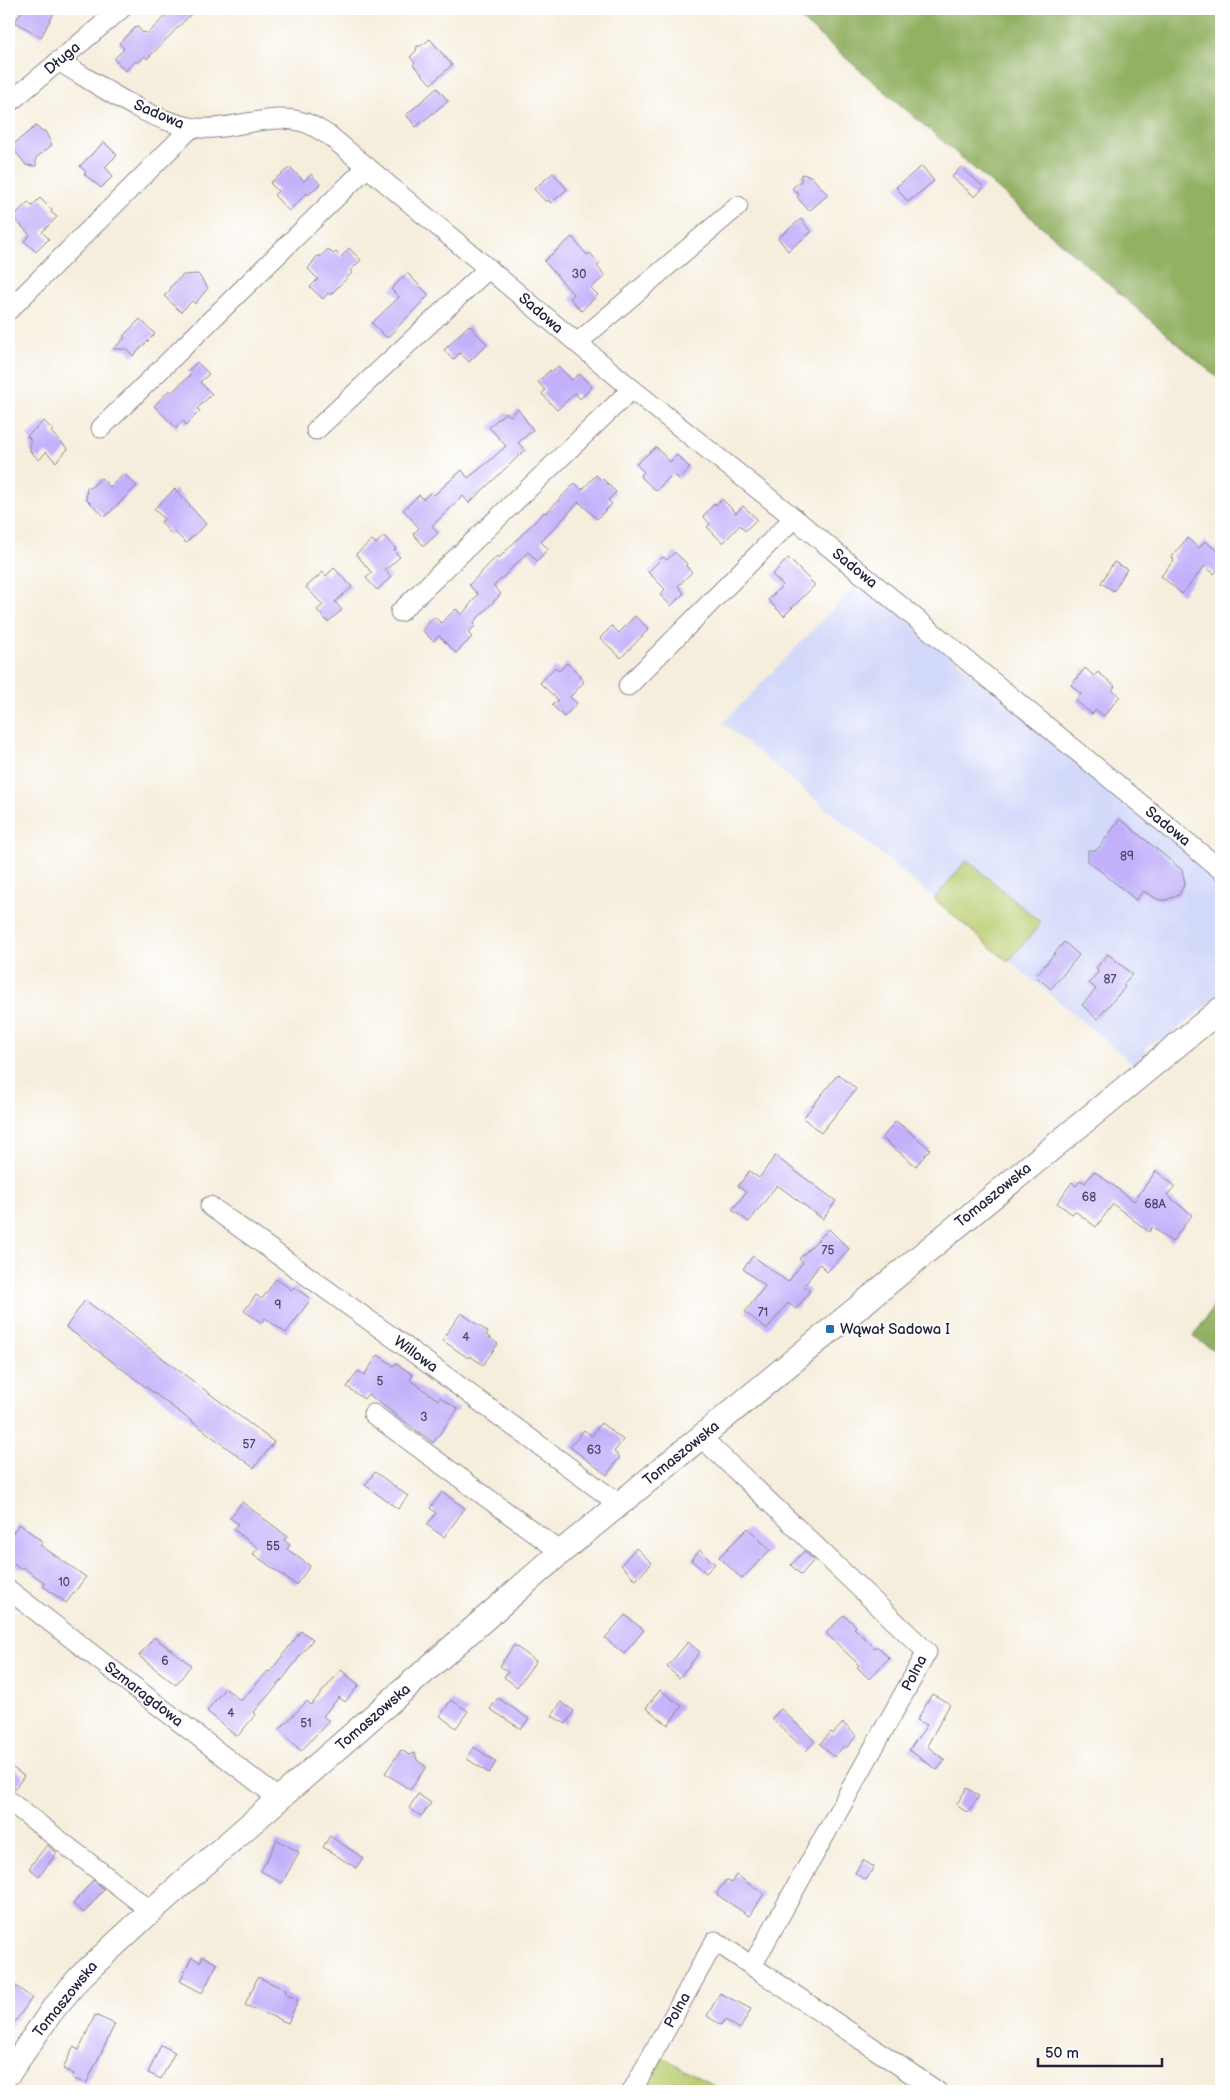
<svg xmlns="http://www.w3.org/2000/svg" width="1230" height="2100" viewBox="0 0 1230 2100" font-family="'Balsamiq Sans',sans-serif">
	<rect width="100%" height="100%" fill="#fff"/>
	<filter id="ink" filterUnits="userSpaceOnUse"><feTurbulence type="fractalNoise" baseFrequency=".02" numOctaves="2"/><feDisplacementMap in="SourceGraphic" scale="10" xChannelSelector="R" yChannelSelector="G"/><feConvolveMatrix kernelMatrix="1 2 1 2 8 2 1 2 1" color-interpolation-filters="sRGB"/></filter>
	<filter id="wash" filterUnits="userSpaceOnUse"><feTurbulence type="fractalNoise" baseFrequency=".0096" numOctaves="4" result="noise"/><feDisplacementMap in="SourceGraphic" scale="20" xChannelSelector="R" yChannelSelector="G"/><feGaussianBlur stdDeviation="1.12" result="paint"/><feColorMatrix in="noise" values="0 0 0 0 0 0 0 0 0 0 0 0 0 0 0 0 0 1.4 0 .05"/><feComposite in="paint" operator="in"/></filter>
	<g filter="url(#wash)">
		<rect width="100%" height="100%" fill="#f6eedd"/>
		<path fill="#d3d9f9" d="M860,581L1221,877V993L1164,1041L1155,1040L1146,1047V1056L1135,1065L723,723Z"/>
		<g fill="#bace72" stroke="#6e7856">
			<path d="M967,860L1041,923L1008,962L934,899Z"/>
			<path d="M661,2056L724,2091H641Z"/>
		</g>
		<g fill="#93b164" stroke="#5a6a50">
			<path d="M789,9H1221V381Z"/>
			<path d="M1221,1295V1354L1193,1337Z"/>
		</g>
		<g id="blocks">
			<g fill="#c2b1fa">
				<path d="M23,9H56L41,37L15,22Z"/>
				<path d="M173,9H196L147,59L145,56L138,63L136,61L125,71L114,59L124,49L119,43L137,26L143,33L145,32L147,34Z"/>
				<path d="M430,39L452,65L431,84L413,65L415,63L410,57L416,51L417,46H421Z"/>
				<path d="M437,88L448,101L416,127L406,115Z"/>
				<path d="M36,126L41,131H45L52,145L36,158V166L26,165L11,146Z"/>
				<path d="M104,142L117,155L105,167L113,176L101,188L84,174L86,172L80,166Z"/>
				<path d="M922,166L934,181L908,202L896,187Z"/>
				<path d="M290,167L304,181L311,174L320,184L308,195L307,193L289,211L274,195L278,191L270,183Z"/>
				<path d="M961,167L984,187L975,197L952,177Z"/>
				<path d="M553,173L567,189L551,203L548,200L546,202L534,189Z"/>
				<path d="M801,174L811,176L828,195L809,211L797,197L799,195L792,188L801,181Z"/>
				<path d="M40,198L52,210L51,212L57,217L42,232L49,239L36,252L24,241L30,235L13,217L28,202L32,206Z"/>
				<path d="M801,219L811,232L788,251L778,238Z"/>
				<path d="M572,237L587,255L590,253L600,264L597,266L605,276L591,288L598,295L581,311L570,298L574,295L544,261Z"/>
				<path d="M349,248L361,260L350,271L352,273L330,295L328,293L323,299L310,287L318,279L308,269L317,256H321L328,249L333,254L336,252L341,257Z"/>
				<path d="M407,273L429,295L387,338L372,323L399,297L391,289Z"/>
				<path d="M198,274L208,288L195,304L192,301L181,312L164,296L171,289L170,287L183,275Z"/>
				<path d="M140,319L155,334L133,356L127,349H113L125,338L123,336Z"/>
				<path d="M469,325L487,344L469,362L460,353L453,360L444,350Z"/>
				<path d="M197,362L209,374L200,382L212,394L197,409L200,411L186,425L183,420L176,428L154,406L169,390L172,392L191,374L188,371Z"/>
				<path d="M558,366L572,380L579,374L592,387L580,399L575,393L557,410L542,394L545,390L538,382L550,370L552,372Z"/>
				<path d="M518,409L533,430L518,443L525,450L469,503L463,496L432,526L438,533L424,546L413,534L419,528L403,510L419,495L423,499L431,492L434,495L462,470L468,478L487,463L506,446L489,427L506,412L510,416Z"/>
				<path d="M44,421L53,430L51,432L68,449L56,462L46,452L39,460L30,451V439L27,436Z"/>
				<path d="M656,447L670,462L677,455L690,468L679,479L673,474L656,491L640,476L644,472L636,464Z"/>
				<path d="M124,474L137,486L105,517L86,499L87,487L91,488L101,478L110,487Z"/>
				<path d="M596,475L602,481L603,479L616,492L608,500L612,504L597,519L579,502L541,542L548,549L537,561L528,552L494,586L501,594L473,623L476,625L468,633L472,637L456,653L439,636L433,641L422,630L434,617L441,623L456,609L462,615L478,594L469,585L497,556L499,558L544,512L546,513L575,483L582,490Z"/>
				<path d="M175,489L206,524L186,543L175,532L172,535L161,522L164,519L154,509Z"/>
				<path d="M722,499L736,513L743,506L757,519L745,531L740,525L723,543L707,527L710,524L703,516L715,503L716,505Z"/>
				<path d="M384,536L396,549L394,551L400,557L385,570L391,577L377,590L366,578L372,573L356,554L372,540L376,544Z"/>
				<path d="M1187,538L1199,548L1205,541L1221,554V565L1214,574L1205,566L1182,594L1161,576L1174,560L1172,557Z"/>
				<path d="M675,552L687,564L686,566L692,572L678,586L684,593L671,606L660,595L665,589L648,572L663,557L667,560Z"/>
				<path d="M788,558L815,585L784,616L768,600L783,585L772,575Z"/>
				<path d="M1114,562L1127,569L1114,591L1101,583Z"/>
				<path d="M334,568L352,587L335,602L342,610L328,622L317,610L323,605L306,587L323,572L326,576Z"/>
				<path d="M635,616L649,629L621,658L600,638L612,626L619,633Z"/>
				<path d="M567,663L580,675L578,676L584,682L570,697L577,703L564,717L552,705L558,700L540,683L555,667L559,671Z"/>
				<path d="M1085,668L1094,676L1098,672L1115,686L1112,690L1120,696L1104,716L1096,710L1092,714L1076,701L1081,694L1071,685Z"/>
				<path d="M1120,819L1182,870L1185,883L1179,895L1166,900H1159L1143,891L1136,900L1088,861V850H1097Z"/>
				<path d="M1064,942L1079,955L1051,989L1036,976Z"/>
				<path d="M1108,954L1132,974L1123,985L1125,987L1097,1019L1082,1005L1096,989L1089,983L1099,971L1096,968Z"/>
				<path d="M838,1074L856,1089L821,1133L803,1118Z"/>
				<path d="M896,1121L930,1149L916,1166L882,1138Z"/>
				<path d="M775,1156L836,1201L823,1219L777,1185L749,1222L732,1210L746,1192L738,1186L749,1171L759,1178Z"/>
				<path d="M1094,1171L1134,1201L1156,1171L1175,1186L1167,1195L1192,1215L1172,1242L1152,1227L1149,1232L1113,1204L1096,1227L1075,1211L1072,1214L1057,1203L1072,1182L1076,1186L1080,1180L1085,1183Z"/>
				<path d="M829,1229L849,1249L827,1272L820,1264L804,1286L810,1291L796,1309L788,1303L767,1329L745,1312L765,1286L743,1269L753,1256L788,1282L803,1262L799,1259Z"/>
				<path d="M276,1279L292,1290L294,1287L311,1299L286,1333L265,1318L262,1323L244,1311L256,1295L262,1299Z"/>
				<path d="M85,1300L274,1442L254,1468L66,1327Z"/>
				<path d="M461,1313L488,1332L486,1335L498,1344L483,1365L470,1356L468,1358L442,1340Z"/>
				<path d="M378,1355L394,1366L396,1363L413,1375L410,1380L438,1400L440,1397L458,1409L433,1443L368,1394L364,1399L347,1387L358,1371L364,1375Z"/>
				<path d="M601,1423L623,1440L614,1452L620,1457L607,1475L570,1447L584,1430L592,1436Z"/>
				<path d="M375,1472L408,1496L398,1509L365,1485Z"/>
				<path d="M442,1492L465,1508L444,1537L427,1525L436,1513L430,1508Z"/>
				<path d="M242,1502L287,1536L284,1540L290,1545L287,1549L310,1566L296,1585L253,1554L258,1548L233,1529L238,1524L230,1518Z"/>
				<path d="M19,1524L43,1542L40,1545L86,1577L66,1603L43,1586L45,1583L23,1567L21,1570L9,1560V1538Z"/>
				<path d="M748,1528L770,1550L742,1579L719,1557Z"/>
				<path d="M636,1548L652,1563L636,1580L621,1565Z"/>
				<path d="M700,1550L715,1564L706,1573L691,1560Z"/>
				<path d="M804,1551L814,1560L801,1575L791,1565Z"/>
				<path d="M625,1615L644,1630L624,1654L605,1638Z"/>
				<path d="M844,1615L856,1626L854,1628L875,1648L877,1646L889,1658L869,1679L857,1667L859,1665L826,1633Z"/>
				<path d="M301,1631L313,1639L282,1680L254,1712L256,1714L237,1737L207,1711L225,1688L241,1701L268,1671L270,1672Z"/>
				<path d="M154,1637L191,1665L176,1685L139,1656Z"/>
				<path d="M688,1642L700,1652L679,1678L667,1667Z"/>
				<path d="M514,1645L536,1661L517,1687L504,1677L508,1672L500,1666Z"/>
				<path d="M341,1670L359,1685L345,1702L339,1697L323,1716L329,1721L301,1751L279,1730L307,1701L311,1705Z"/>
				<path d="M660,1690L682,1706L668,1725L646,1708Z"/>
				<path d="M932,1694L950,1704L927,1746L945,1760L937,1770L909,1750L927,1725L917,1720Z"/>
				<path d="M498,1698L529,1719L521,1729L490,1709Z"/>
				<path d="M451,1700L468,1711L456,1728L440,1716Z"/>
				<path d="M561,1702L574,1711L566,1724L552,1716Z"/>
				<path d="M781,1709L815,1741L806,1751L772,1718Z"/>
				<path d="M843,1723L857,1736L846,1748L844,1746L834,1757L820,1744L831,1732L833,1734Z"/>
				<path d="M474,1747L496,1762L489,1773L467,1759Z"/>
				<path d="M401,1750L409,1755L415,1753L417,1760L426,1767L410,1790L385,1773Z"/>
				<path d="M9,1765L24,1776L13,1791L9,1790Z"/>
				<path d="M967,1788L979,1796L968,1813L956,1805Z"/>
				<path d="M418,1794L431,1803L421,1816L409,1808Z"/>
				<path d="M330,1836L363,1858L356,1868L323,1847Z"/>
				<path d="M277,1840L299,1852L282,1883L261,1871Z"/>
				<path d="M47,1845L57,1853L39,1876L29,1868Z"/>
				<path d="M863,1860L874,1867L866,1880L855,1873Z"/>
				<path d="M736,1875L764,1894L749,1916L716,1894L726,1880L731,1883Z"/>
				<path d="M93,1880L104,1889L84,1913L73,1904Z"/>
				<path d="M203,1956L217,1964L202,1993L180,1981L192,1957L200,1962Z"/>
				<path d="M258,1977L286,1990L285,1994L298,2000L288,2023L245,2005Z"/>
				<path d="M9,1981L32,1998L9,2030Z"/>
				<path d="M720,1993L751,2009L740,2029L725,2020L721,2025L707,2016Z"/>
				<path d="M95,2015L115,2024L86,2084L72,2078L74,2074L63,2069L73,2047L79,2050Z"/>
				<path d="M161,2045L175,2052L161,2079L148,2073Z"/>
			</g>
		</g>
	</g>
	<g filter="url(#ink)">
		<use href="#blocks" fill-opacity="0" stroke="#8c888c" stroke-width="1"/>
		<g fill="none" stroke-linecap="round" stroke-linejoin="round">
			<defs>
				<g id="minor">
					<path d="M58,61C98,84 145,119 190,127C227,134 267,111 303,122C312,124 322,132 330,136L632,389L794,518L1221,870"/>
					<path d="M9,103L121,9"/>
					<path d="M9,310L191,128"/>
					<path d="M577,343L738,206"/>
					<path d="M101,428L367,167"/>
					<path d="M316,430L489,268"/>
					<path d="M400,612L632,389"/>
					<path d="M628,686L794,518"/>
					<path d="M210,1206L391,1336L619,1504"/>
					<path d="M373,1414L561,1552"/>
					<path d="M9,1590L279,1799"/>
					<path d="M9,1801L151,1911"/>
					<path d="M752,1966L937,2091"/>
					<path d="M632,2091L715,1941L752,1966L927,1652L701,1437"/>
				</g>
				<path id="tertiary" d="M9,2073L51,2012L80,1977L151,1911L561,1552L1221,1009"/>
			</defs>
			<use href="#minor" stroke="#8c888c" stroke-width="21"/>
			<use href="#tertiary" stroke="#8c888c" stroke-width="26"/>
			<use href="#minor" stroke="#fff" stroke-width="19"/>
			<use href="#tertiary" stroke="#fff" stroke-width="24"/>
		</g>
	</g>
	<rect fill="#1f6fb2" stroke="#fff" stroke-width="2" x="825" y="1324" width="10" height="10" rx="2.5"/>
	<g text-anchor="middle" stroke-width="4" stroke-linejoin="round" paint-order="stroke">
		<g font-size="12" fill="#4a466b">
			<text x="579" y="278">30</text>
			<text x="1127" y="860">89</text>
			<text x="1110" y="983">87</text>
			<text x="1089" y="1201">68</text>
			<text x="1155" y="1208">68A</text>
			<text x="828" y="1254">75</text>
			<text x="278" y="1309">9</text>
			<text x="763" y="1316">71</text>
			<text x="466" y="1341">4</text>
			<text x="380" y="1385">5</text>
			<text x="424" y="1421">3</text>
			<text x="249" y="1448">57</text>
			<text x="594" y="1454">63</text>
			<text x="273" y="1550">55</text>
			<text x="64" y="1586">10</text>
			<text x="165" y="1665">6</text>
			<text x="231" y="1717">4</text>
			<text x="306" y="1727">51</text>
		</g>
		<g font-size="15" fill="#22223b" stroke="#fff">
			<text transform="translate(62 58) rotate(-40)" y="5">Długa</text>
			<text transform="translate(159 114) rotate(23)" y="5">Sadowa</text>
			<text transform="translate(541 313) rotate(41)" y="5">Sadowa</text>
			<text transform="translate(855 568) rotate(39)" y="5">Sadowa</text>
			<text transform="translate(1168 826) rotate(39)" y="5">Sadowa</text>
			<text transform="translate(993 1195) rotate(-39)" y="5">Tomaszowska</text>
			<text transform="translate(416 1354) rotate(36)" y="5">Willowa</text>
			<text transform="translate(681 1453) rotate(-39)" y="5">Tomaszowska</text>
			<text transform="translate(914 1673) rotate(-63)" y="5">Polna</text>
			<text transform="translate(144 1694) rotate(38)" y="5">Szmaragdowa</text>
			<text transform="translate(373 1717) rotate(-41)" y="5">Tomaszowska</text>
			<text transform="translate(65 1999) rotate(-51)" y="5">Tomaszowska</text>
			<text transform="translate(677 2010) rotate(-61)" y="5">Polna</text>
		</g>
		<g font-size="15" fill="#22223b" stroke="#fff" text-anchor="start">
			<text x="840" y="1334">Wąwał Sadowa I</text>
		</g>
	</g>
	<rect width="1230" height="2100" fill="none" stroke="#fff" stroke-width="30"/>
	<path d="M1038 2058v8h124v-8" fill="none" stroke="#22223b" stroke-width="2.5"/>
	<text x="1045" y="2058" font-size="15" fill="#22223b" stroke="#ffffff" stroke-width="4" paint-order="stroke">50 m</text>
</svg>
